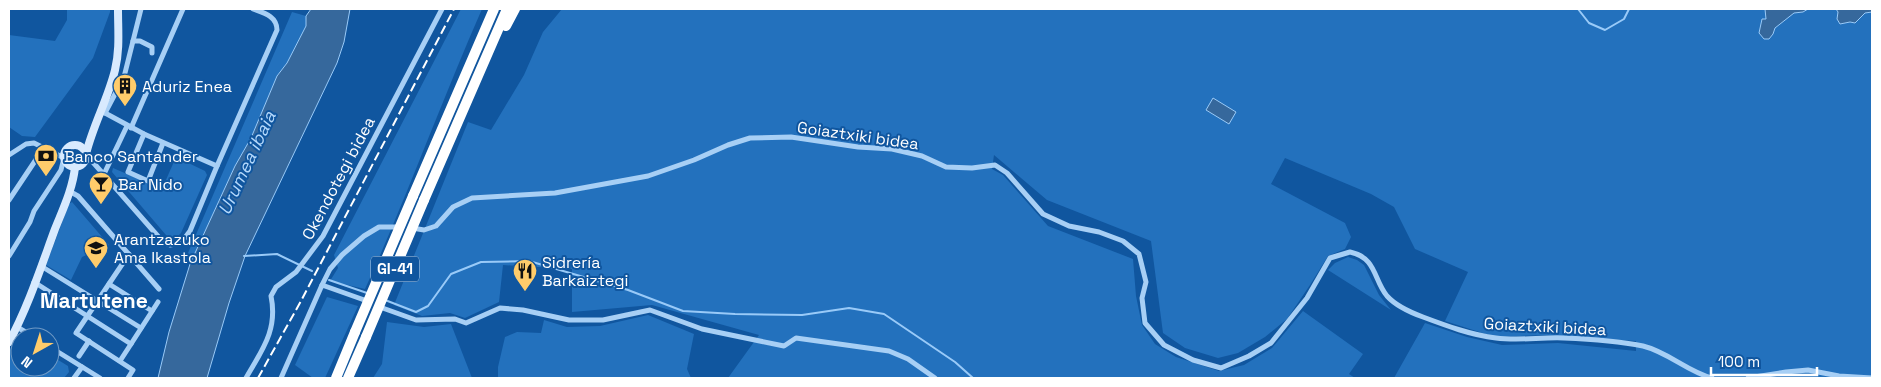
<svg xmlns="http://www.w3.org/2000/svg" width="1881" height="387" viewBox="0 0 1881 387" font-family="'Space Grotesk',sans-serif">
	<rect width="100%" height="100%" fill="#10569f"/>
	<g fill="#2371bd">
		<path d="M67,9H110V12L93,58L35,137L22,136L9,127V35L55,41L67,20Z"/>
		<path d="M461,9H482C441,102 407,197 365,289L330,281L338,268L334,255Z"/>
		<path d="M562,9H1872V378H1394L1425,323L1467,337L1502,345L1558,343L1636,351V341L1546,335L1495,337L1445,321L1468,272L1415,249L1394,207L1371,194L1285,158L1271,184L1345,223L1351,237L1345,249L1328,256L1310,285L1287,319L1265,337L1238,353L1218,358L1185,348L1163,333L1151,241L1047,200L994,155L992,169L1003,175L1048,226L1133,259L1136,296L1142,325L1155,344L1176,357L1219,371L1244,365L1272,348L1303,311L1363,354L1349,374L1355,378H728L759,335L652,305L572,312V269L503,265L499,302L465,318L450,313L422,316L394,305L468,122L491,130L524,75L543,32Z"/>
		<path d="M292,12L306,16V26L287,63L277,76L251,138L235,166L190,264L185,260Z"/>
		<path d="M176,157L205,171L207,175L181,233L177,237L171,238L166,235L112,172L113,168L162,189Z"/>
		<path d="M72,202L109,245L82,257L71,280L46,265L69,204Z"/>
		<path d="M1348,257L1357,260L1364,265L1379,295L1391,310L1328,270L1335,263Z"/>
		<path d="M327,297L358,306L325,378H313L295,365Z"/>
		<path d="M648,315L694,334L687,369L691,378H498V367L505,337L517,332L541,333L544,320L567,327L600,326Z"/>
		<path d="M387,322L424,327L451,324L472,378H373L382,364Z"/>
		<path d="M18,335L22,337H20V367H50V355L68,366L69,372L64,378H9V351Z"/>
	</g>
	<g fill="#36689c" stroke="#99caf8">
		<path d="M311,9H350L344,42L337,63L245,256L229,303L207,378H158L169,332L190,264L235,166L251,138L277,76L287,63L306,26V16Z"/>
		<path d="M1765,9H1808L1803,12L1794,13L1775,28L1773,34L1769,39H1764L1759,33L1762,19H1766Z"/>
		<path d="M1836,9H1872V12L1865,13L1855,23L1850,22L1840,24L1837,19L1838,12Z"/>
		<path d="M1213,98L1236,112L1229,124L1206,110Z"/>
	</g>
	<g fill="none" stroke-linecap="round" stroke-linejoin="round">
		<g stroke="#99caf8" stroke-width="2">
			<path d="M1578,9L1589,23L1605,30L1624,19L1629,9"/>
			<path d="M244,256L277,254L312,271"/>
			<path d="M329,280L367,293"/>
			<path d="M385,300L416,312L428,306L451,274L481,262L529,261L628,290L683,311L735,314L802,315L849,308L884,314L955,362L973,378"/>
		</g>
		<g stroke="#a7cff5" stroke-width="5">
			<path d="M133,41H140L152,47V53"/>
			<path d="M100,112L105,113L144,134L217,166"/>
			<path d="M105,113L124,77L141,9"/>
			<path d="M131,128L183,9"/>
			<path d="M144,134L128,172L148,181L163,143"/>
			<path d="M9,155L26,144L34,143L64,158L61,170L34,211L30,222L9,256"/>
			<path d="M86,159L91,160L163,242L170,245L181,243L190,231L217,166L277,30C277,16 264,13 253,9"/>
			<path d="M104,174L127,126"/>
			<path d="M69,191L78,196L159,289"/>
			<path d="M9,200L43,149"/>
			<path d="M412,228L424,230L436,226L453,207L472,198L555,193L648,176L694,160L728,145L750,138L791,137L858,147L892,149L922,156L946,167L972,168L995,165L1007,173L1043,214L1069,226L1099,232L1123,241L1139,254L1146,282L1142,298L1145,323L1164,345L1193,360L1221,368L1249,356L1271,343L1307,298L1330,258L1350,252C1377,258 1373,279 1387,296C1396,306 1412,313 1423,317C1447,326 1471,335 1496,338C1519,341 1541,337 1564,338C1590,339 1618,341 1643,346C1668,352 1688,372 1712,378"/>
			<path d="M41,266L141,328"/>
			<path d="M34,282L131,344L120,361"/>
			<path d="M109,284L152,311"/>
			<path d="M322,285L330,269L342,255L364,236L379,227H399"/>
			<path d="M377,306L416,320L455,319L466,323L500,308L523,310L569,320H603L650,310L702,329L784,346L796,338L889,351L908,359L935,378"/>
			<path d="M17,327L34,337"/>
			<path d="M131,344L158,302"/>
			<path d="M50,347L100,378"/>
			<path d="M79,356L89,341"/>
			<path d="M74,378L82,367"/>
			<path d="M128,378L133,370L76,333L129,254"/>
			<path d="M246,378C262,350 278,330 271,296L276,287L296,272L323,236L442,9"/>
			<path d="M281,378L322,285L370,302"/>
			<path d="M1748,378L1786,372L1808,370L1839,376L1872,378"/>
		</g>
		<g stroke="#d8eafe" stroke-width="8">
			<circle cx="75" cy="156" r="11"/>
			<path d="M86,154C93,125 108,99 115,70C120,50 118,30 118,9"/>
			<path d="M9,342C28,307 41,267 55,229C63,209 73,188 75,167"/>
		</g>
		<g stroke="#fff" stroke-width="10">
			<path d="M506,26L515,9"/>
			<path d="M413,196L494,9"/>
			<path d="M424,200L507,9"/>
			<path d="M336,378L355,332"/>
			<path d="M348,378L366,337"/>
		</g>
		<path stroke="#fff" stroke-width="2" stroke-dasharray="9 4" stroke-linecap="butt" d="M258,378L301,301L454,9"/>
		<g stroke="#fff" stroke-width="10">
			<path d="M355,332L413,196"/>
			<path d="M366,337L424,200"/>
		</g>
	</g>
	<defs>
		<symbol id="building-pin" viewBox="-11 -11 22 30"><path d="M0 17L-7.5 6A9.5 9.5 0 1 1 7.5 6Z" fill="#ffcc6b" stroke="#10569f"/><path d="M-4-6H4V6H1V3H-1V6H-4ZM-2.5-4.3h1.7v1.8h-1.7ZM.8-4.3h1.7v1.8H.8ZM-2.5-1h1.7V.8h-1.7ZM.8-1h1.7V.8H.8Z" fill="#111"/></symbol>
		<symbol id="bank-pin" viewBox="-11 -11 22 30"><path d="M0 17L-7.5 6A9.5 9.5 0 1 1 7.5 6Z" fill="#ffcc6b" stroke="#10569f"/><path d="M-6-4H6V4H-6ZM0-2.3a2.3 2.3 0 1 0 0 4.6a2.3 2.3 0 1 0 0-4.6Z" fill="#111"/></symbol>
		<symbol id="bar-pin" viewBox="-11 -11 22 30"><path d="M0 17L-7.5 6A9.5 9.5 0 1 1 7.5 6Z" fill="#ffcc6b" stroke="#10569f"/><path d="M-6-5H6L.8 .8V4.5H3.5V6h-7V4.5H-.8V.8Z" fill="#111"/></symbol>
		<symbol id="school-pin" viewBox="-11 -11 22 30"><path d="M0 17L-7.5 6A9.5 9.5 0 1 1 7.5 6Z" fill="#ffcc6b" stroke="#10569f"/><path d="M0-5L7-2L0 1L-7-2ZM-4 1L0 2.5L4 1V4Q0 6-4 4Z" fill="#111"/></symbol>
		<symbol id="restaurant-pin" viewBox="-11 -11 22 30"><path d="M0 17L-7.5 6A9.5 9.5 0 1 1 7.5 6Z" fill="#ffcc6b" stroke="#10569f"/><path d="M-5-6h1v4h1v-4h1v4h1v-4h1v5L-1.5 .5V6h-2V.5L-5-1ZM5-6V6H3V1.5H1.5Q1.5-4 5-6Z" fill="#111"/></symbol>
	</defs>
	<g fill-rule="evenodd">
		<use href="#building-pin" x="111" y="72" width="28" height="38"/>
		<use href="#bank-pin" x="32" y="142" width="28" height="38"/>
		<use href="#bar-pin" x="87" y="170" width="28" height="38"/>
		<use href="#school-pin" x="82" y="234" width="28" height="38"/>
		<use href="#restaurant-pin" x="511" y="257" width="28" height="38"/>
	</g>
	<g text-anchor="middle" stroke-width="4" stroke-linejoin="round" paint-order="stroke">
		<rect fill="#10569f" stroke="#b7cce2" stroke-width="1" x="371" y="256.5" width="48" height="25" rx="4"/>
		<g font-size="15" font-weight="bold" fill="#fff">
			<text x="395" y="274">GI-41</text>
		</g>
		<g font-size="16" fill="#fff" stroke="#10569f" text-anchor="start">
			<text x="142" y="92">Aduriz Enea</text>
			<text x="64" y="162">Banco Santander</text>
			<text x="118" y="190">Bar Nido</text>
			<text x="114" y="245">Arantzazuko<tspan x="114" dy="18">Ama Ikastola</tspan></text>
			<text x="542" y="268">Sidrería<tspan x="542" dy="18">Barkaiztegi</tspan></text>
		</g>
		<g font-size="16" fill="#fff" stroke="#10569f">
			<text transform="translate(858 135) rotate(8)" y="6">Goiaztxiki bidea</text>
			<text transform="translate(338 178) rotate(-62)" y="6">Okendotegi bidea</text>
			<text transform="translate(1545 326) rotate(3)" y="6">Goiaztxiki bidea</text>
		</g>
		<g font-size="18" font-style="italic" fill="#b4d8fb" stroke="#10569f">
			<text transform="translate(247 163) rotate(-65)" y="6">Urumea ibaia</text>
		</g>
		<g font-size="21" font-weight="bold" fill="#fff" stroke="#10569f">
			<text x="94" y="308">Martutene</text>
		</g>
	</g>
	<rect width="1881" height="387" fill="none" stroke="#ffffff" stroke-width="20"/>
	<g transform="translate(35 352) rotate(219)"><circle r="24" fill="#10569f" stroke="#709ac5"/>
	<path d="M0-4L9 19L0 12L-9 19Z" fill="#ffcc6b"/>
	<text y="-8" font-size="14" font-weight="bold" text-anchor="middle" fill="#ffffff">N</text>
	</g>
	<path d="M1711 367v8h106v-8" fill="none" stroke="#ffffff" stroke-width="2.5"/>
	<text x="1718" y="367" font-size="15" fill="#ffffff" stroke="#10569f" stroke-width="4" paint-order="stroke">100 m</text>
</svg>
